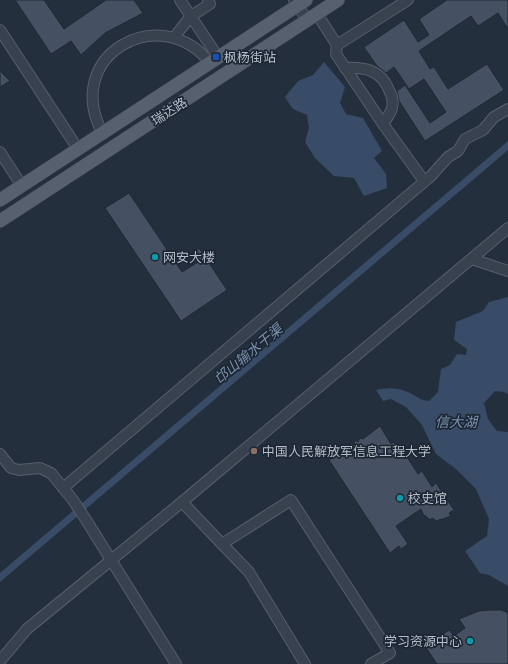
<svg xmlns="http://www.w3.org/2000/svg" width="508" height="664" viewBox="0 0 508 664" font-family="'Sofia Sans Condensed','Noto Sans SC',sans-serif">
	<rect width="100%" height="100%" fill="#242f3e"/>
	<g fill="#394c67">
		<path d="M324,62L345,87L340,103L346,114L363,118L382,151L374,158L386,174L387,188L364,196L354,178L334,176L315,158L305,142L309,128L307,115L293,109L285,97L298,81L313,75Z"/>
		<path d="M508,141V150L0,582V573Z"/>
		<path d="M508,297V394L504,392L495,391L484,403L488,419L497,431L508,432V586L489,575L480,573L465,551L487,536L489,519L476,489L456,469L436,454L422,425L406,407L391,399L383,401L376,390C386,388 395,387 405,391C415,394 418,400 429,401L438,392L441,369L450,365L457,354L466,355L467,349L454,340L456,322L483,311L489,302Z"/>
	</g>
	<g fill="#455162" stroke="#1f2835">
		<path d="M15,0H44L64,29L106,0H134L143,13L105,33L81,55L71,41L51,54Z"/>
		<path d="M447,0H508V29L498,13L478,26L471,16L419,51L430,69L434,67L448,89L487,64L504,90L425,141L399,101L397,91L405,85L430,123L446,112L424,79L409,89L394,67L386,73L377,66L364,47L404,20L418,42L429,35L419,19Z"/>
		<path d="M0,71L10,81L0,87Z"/>
		<path d="M129,193L182,272L198,262L192,253L199,248L227,290L181,321L105,208Z"/>
		<path d="M380,426L391,444L394,442L405,459L407,457L418,474L422,471L432,487L436,483L454,510L449,513L451,516L443,519L438,520L437,521L432,518L430,520L425,515L424,516L421,509L396,526L408,544L401,549L399,546L390,553L329,460L341,453L342,449L346,450V446L350,448L351,443L354,445L355,440L358,442L360,438L363,439Z"/>
		<path d="M490,610H501L508,613V664H437L425,646L449,630L454,636L465,628L459,619L479,611Z"/>
	</g>
	<g fill="none" stroke-linecap="round" stroke-linejoin="round">
		<defs>
			<g id="minor">
				<path d="M180,0L218,57"/>
				<path d="M294,0L307,20"/>
				<path d="M317,14L337,45L408,0"/>
				<path d="M0,30L78,149"/>
				<path d="M175,36L191,16L210,4L208,0"/>
				<path d="M337,45L336,54L383,124L424,181"/>
				<path d="M345,68C365,67 381,70 389,90C392,96 394,101 392,108C391,113 386,119 383,124"/>
				<path d="M103,134C60,55 161,0 210,63"/>
				<path d="M0,152L22,186"/>
				<path d="M472,259L508,271"/>
				<path d="M0,454L11,468L19,470L40,468L51,473L73,500L88,523L176,664"/>
				<path d="M63,488L431,176L448,157L458,151L465,139L483,130L494,117L508,109"/>
				<path d="M182,502L222,544L291,500L390,653L371,664"/>
				<path d="M222,544L249,572L305,664"/>
				<path d="M0,661L27,629L182,502L508,228"/>
			</g>
			<g id="major">
				<path d="M0,200L306,0"/>
				<path d="M0,221L338,0"/>
			</g>
		</defs>
		<use href="#minor" stroke="#565f6c" stroke-width="12"/>
		<use href="#major" stroke="#414a57" stroke-width="14"/>
		<use href="#minor" stroke="#38414e" stroke-width="10"/>
		<use href="#major" stroke="#56606e" stroke-width="13"/>
	</g>
	<rect fill="#1a4fb4" stroke="#1d2633" stroke-width="1.5" x="212" y="53" width="8" height="8" rx="2"/>
	<g fill="#0f9aa8" stroke="#1d2633" stroke-width="1.5">
		<circle cx="155" cy="257" r="4"/>
		<circle cx="400" cy="498" r="4"/>
		<circle cx="470" cy="641" r="4"/>
	</g>
	<circle fill="#8d6e63" stroke="#1d2633" stroke-width="1.5" cx="254" cy="451" r="4"/>
	<g text-anchor="middle" stroke-width="3.5" stroke-linejoin="round" paint-order="stroke">
		<g font-size="13" fill="#b4bcc9" stroke="#1d2633" text-anchor="start">
			<text x="224" y="62">枫杨街站</text>
			<text x="163" y="262">网安大楼</text>
			<text x="262" y="456">中国人民解放军信息工程大学</text>
			<text x="408" y="503">校史馆</text>
			<text x="462" y="646" text-anchor="end">学习资源中心</text>
		</g>
		<g font-size="13" fill="#b4bcc9" stroke="#1d2633">
			<text transform="translate(169 111) rotate(-33)" y="5">瑞达路</text>
		</g>
		<g font-size="14" font-style="italic" fill="#7c92b1" stroke="#1d2633">
			<text transform="translate(248 354) rotate(-40)" y="5">邙山输水干渠</text>
			<text x="456" y="427">信大湖</text>
		</g>
	</g>
</svg>
